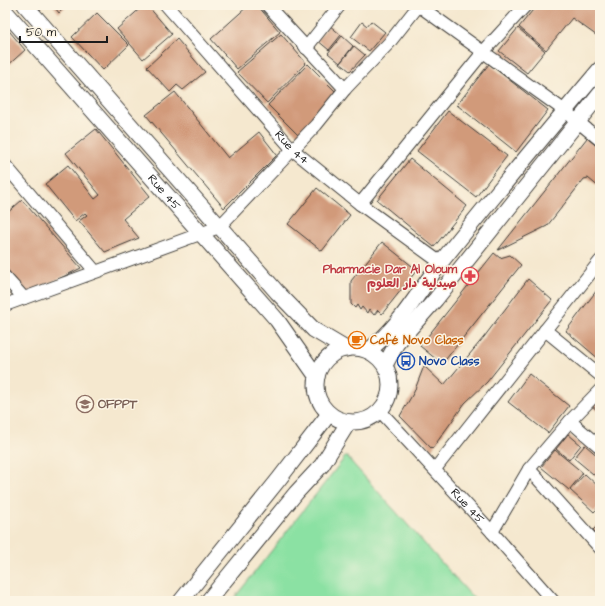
<svg xmlns="http://www.w3.org/2000/svg" width="605" height="606" viewBox="0 0 605 606" font-family="'Architects Daughter','Playpen Sans Arabic',sans-serif">
	<rect width="100%" height="100%" fill="#fcf5e5"/>
	<filter id="ink" filterUnits="userSpaceOnUse"><feTurbulence type="fractalNoise" baseFrequency=".025" numOctaves="2"/><feDisplacementMap in="SourceGraphic" scale="8" xChannelSelector="R" yChannelSelector="G"/><feConvolveMatrix kernelMatrix="1 2 1 2 8 2 1 2 1" color-interpolation-filters="sRGB"/></filter>
	<filter id="wash" filterUnits="userSpaceOnUse"><feTurbulence type="fractalNoise" baseFrequency=".012" numOctaves="4" result="noise"/><feDisplacementMap in="SourceGraphic" scale="16" xChannelSelector="R" yChannelSelector="G"/><feGaussianBlur stdDeviation="0.9" result="paint"/><feColorMatrix in="noise" values="0 0 0 0 0 0 0 0 0 0 0 0 0 0 0 0 0 1.4 0 .05"/><feComposite in="paint" operator="in"/></filter>
	<g filter="url(#wash)">
		<rect width="100%" height="100%" fill="#f5e8cf"/>
		<path fill="#8be1a3" stroke="#547e60" d="M346,456L476,601H232Z"/>
		<g id="blocks">
			<g fill="#d19a7a">
				<path d="M53,5H67L59,13Z"/>
				<path d="M144,5H147L172,34L143,59L117,29Z"/>
				<path d="M249,5H257L280,32L237,69L211,39Z"/>
				<path d="M537,5H597L600,8V38L572,18L546,50L519,27Z"/>
				<path d="M97,13L129,45L103,70L72,37Z"/>
				<path d="M371,21L385,32L369,51L351,37L362,22L367,26Z"/>
				<path d="M329,25L341,35L329,50L317,40Z"/>
				<path d="M5,26L25,50L5,68Z"/>
				<path d="M518,28L545,51L527,73L499,51Z"/>
				<path d="M281,34L306,63L267,103L237,72Z"/>
				<path d="M342,36L353,46L340,63L328,53Z"/>
				<path d="M177,39L205,72L183,90L177,85L170,92L147,67Z"/>
				<path d="M354,46L365,55L350,71L340,63Z"/>
				<path d="M308,64L338,94L298,135L268,105Z"/>
				<path d="M489,64L548,110L516,152L457,105Z"/>
				<path d="M175,92L228,158L259,132L277,155L224,208L146,115Z"/>
				<path d="M448,111L507,156L476,197L417,151Z"/>
				<path d="M96,129L150,196L123,219L139,238L105,252L79,221L87,215L85,213L75,221L45,184L68,165L95,199L100,195L66,153Z"/>
				<path d="M587,138L600,149V188L588,178L584,179L547,226L498,250Z"/>
				<path d="M410,159L467,206L434,247L377,200Z"/>
				<path d="M317,188L350,215L322,251L288,224Z"/>
				<path d="M22,200L81,268L28,294L5,267V215Z"/>
				<path d="M382,242L417,270L382,314L378,310L374,315L369,309L367,313L362,307L360,310L357,305L355,308L351,304V281Z"/>
				<path d="M494,253L500,258L510,255L521,265L442,364L420,346Z"/>
				<path d="M528,279L552,300L487,382L465,403L432,449L400,416L414,392L424,366L444,385L484,337Z"/>
				<path d="M600,286V360L566,331Z"/>
				<path d="M529,374L569,406L548,433L508,402Z"/>
				<path d="M600,393V409L598,411L591,405Z"/>
				<path d="M568,434L581,445L569,460L556,449Z"/>
				<path d="M585,445L600,458L599,479L574,458Z"/>
				<path d="M555,450L583,473L569,490L541,467Z"/>
				<path d="M585,474L600,488V506L594,512L570,490Z"/>
				<path d="M600,523V537L593,530Z"/>
			</g>
		</g>
	</g>
	<g filter="url(#ink)">
		<use href="#blocks" fill-opacity="0" stroke="#3d3b37" stroke-width="1"/>
		<g fill="none" stroke-linecap="round" stroke-linejoin="round">
			<defs>
				<g id="minor">
					<path id="s1" d="M166,5L293,150L360,204L441,263"/>
					<path d="M267,5L345,89"/>
					<path d="M418,5L565,111L600,140"/>
					<path d="M306,48L340,5"/>
					<path d="M5,165L95,271"/>
					<path d="M360,204L484,51L526,5"/>
					<path d="M5,277L24,298"/>
					<path d="M5,305L219,227L316,125L345,89L389,43L419,5"/>
					<path d="M545,330L600,375"/>
					<path id="s2" d="M380,411L492,532L553,601"/>
					<path d="M570,421L600,447"/>
					<path d="M435,469L600,261"/>
					<path d="M529,469L600,548"/>
					<path d="M492,532L529,469L570,421L600,390"/>
				</g>
				<g id="tertiary">
					<path d="M25,5L277,292L314,330L346,349"/>
					<path id="s3" d="M5,11L277,320L317,377"/>
					<circle cx="353" cy="385" r="37"/>
					<path d="M368,351C401,325 416,295 441,262C493,197 546,133 600,69"/>
					<path d="M385,365L397,343L436,299L600,94"/>
					<path d="M181,601L279,479L329,414"/>
					<path d="M208,601L296,493L322,465L348,423"/>
				</g>
			</defs>
			<use href="#minor" stroke="#3d3b37" stroke-width="14"/>
			<use href="#tertiary" stroke="#3d3b37" stroke-width="17"/>
			<use href="#minor" stroke="#fff" stroke-width="12"/>
			<use href="#tertiary" stroke="#fff" stroke-width="15"/>
		</g>
	</g>
	<defs>
		<symbol id="pharmacy-ring" viewBox="-11 -11 22 22"><circle r="9.5" fill="#fcf5e5" stroke="#e0444e" stroke-width="1.5"/><path d="M-2-6h4v4h4v4h-4v4h-4v-4h-4v-4h4Z" fill="#e0444e"/></symbol>
		<symbol id="cafe-ring" viewBox="-11 -11 22 22"><circle r="9.5" fill="#fcf5e5" stroke="#e8710a" stroke-width="1.5"/><path d="M-5.5-4.5H6V0H3Q3 3.5 0 3.5H-2.5Q-5.5 3.5-5.5 0ZM3-3.2v2h1.7v-2ZM-6 4.5H4V6H-6Z" fill="#e8710a"/></symbol>
		<symbol id="bus-ring" viewBox="-11 -11 22 22"><circle r="9.5" fill="#fcf5e5" stroke="#1a4fb4" stroke-width="1.5"/><path d="M-5-6H5V4H4V6H2V4H-2V6H-4V4H-5ZM-3.5-4V0h7V-4ZM-3.5 1.2v1.5H-2V1.2ZM2 1.2v1.5H3.5V1.2Z" fill="#1a4fb4"/></symbol>
		<symbol id="school-ring" viewBox="-11 -11 22 22"><circle r="9.5" fill="#fcf5e5" stroke="#8d6e63" stroke-width="1.5"/><path d="M0-5L7-2L0 1L-7-2ZM-4 1L0 2.5L4 1V4Q0 6-4 4Z" fill="#8d6e63"/></symbol>
	</defs>
	<g fill-rule="evenodd">
		<use href="#pharmacy-ring" x="460" y="266" width="20" height="20"/>
		<use href="#cafe-ring" x="347" y="330" width="20" height="20"/>
		<use href="#bus-ring" x="396" y="351" width="20" height="20"/>
		<use href="#school-ring" x="75" y="394" width="20" height="20"/>
	</g>
	<g text-anchor="middle" stroke-width="3" stroke-linejoin="round" paint-order="stroke">
		<g font-size="12" fill="#1c1c1c" stroke="#fcf5e5">
			<text dy="4" stroke="none"><textPath href="#s1" startOffset="190">Rue 44</textPath></text>
			<text dy="4" stroke="none"><textPath href="#s3" startOffset="241">Rue 45</textPath></text>
			<text dy="4" stroke="none"><textPath href="#s2" startOffset="129">Rue 45</textPath></text>
		</g>
		<g font-size="12" font-weight="bold" fill="#be3a42" stroke="#fcf5e5" text-anchor="end">
			<text x="457" y="273">Pharmacie Dar Al Oloum<tspan x="457" dy="14">صيدلية دار العلوم</tspan></text>
		</g>
		<g font-size="12" font-weight="bold" fill="#c56008" stroke="#fcf5e5" text-anchor="start">
			<text x="370" y="344">Café Novo Class</text>
		</g>
		<g font-size="12" font-weight="bold" fill="#164399" stroke="#fcf5e5" text-anchor="start">
			<text x="419" y="365">Novo Class</text>
		</g>
		<g font-size="12" font-weight="bold" fill="#785e54" stroke="#fcf5e5" text-anchor="start">
			<text x="98" y="408">OFPPT</text>
		</g>
	</g>
	<rect width="605" height="606" fill="none" stroke="#fcf5e5" stroke-width="20"/>
	<path d="M20 36v6h87v-6" fill="none" stroke="#1c1c1c" stroke-width="2"/>
	<text x="26" y="36" font-size="12" fill="#1c1c1c" stroke="#fcf5e5" stroke-width="3" paint-order="stroke">50 m</text>
</svg>
